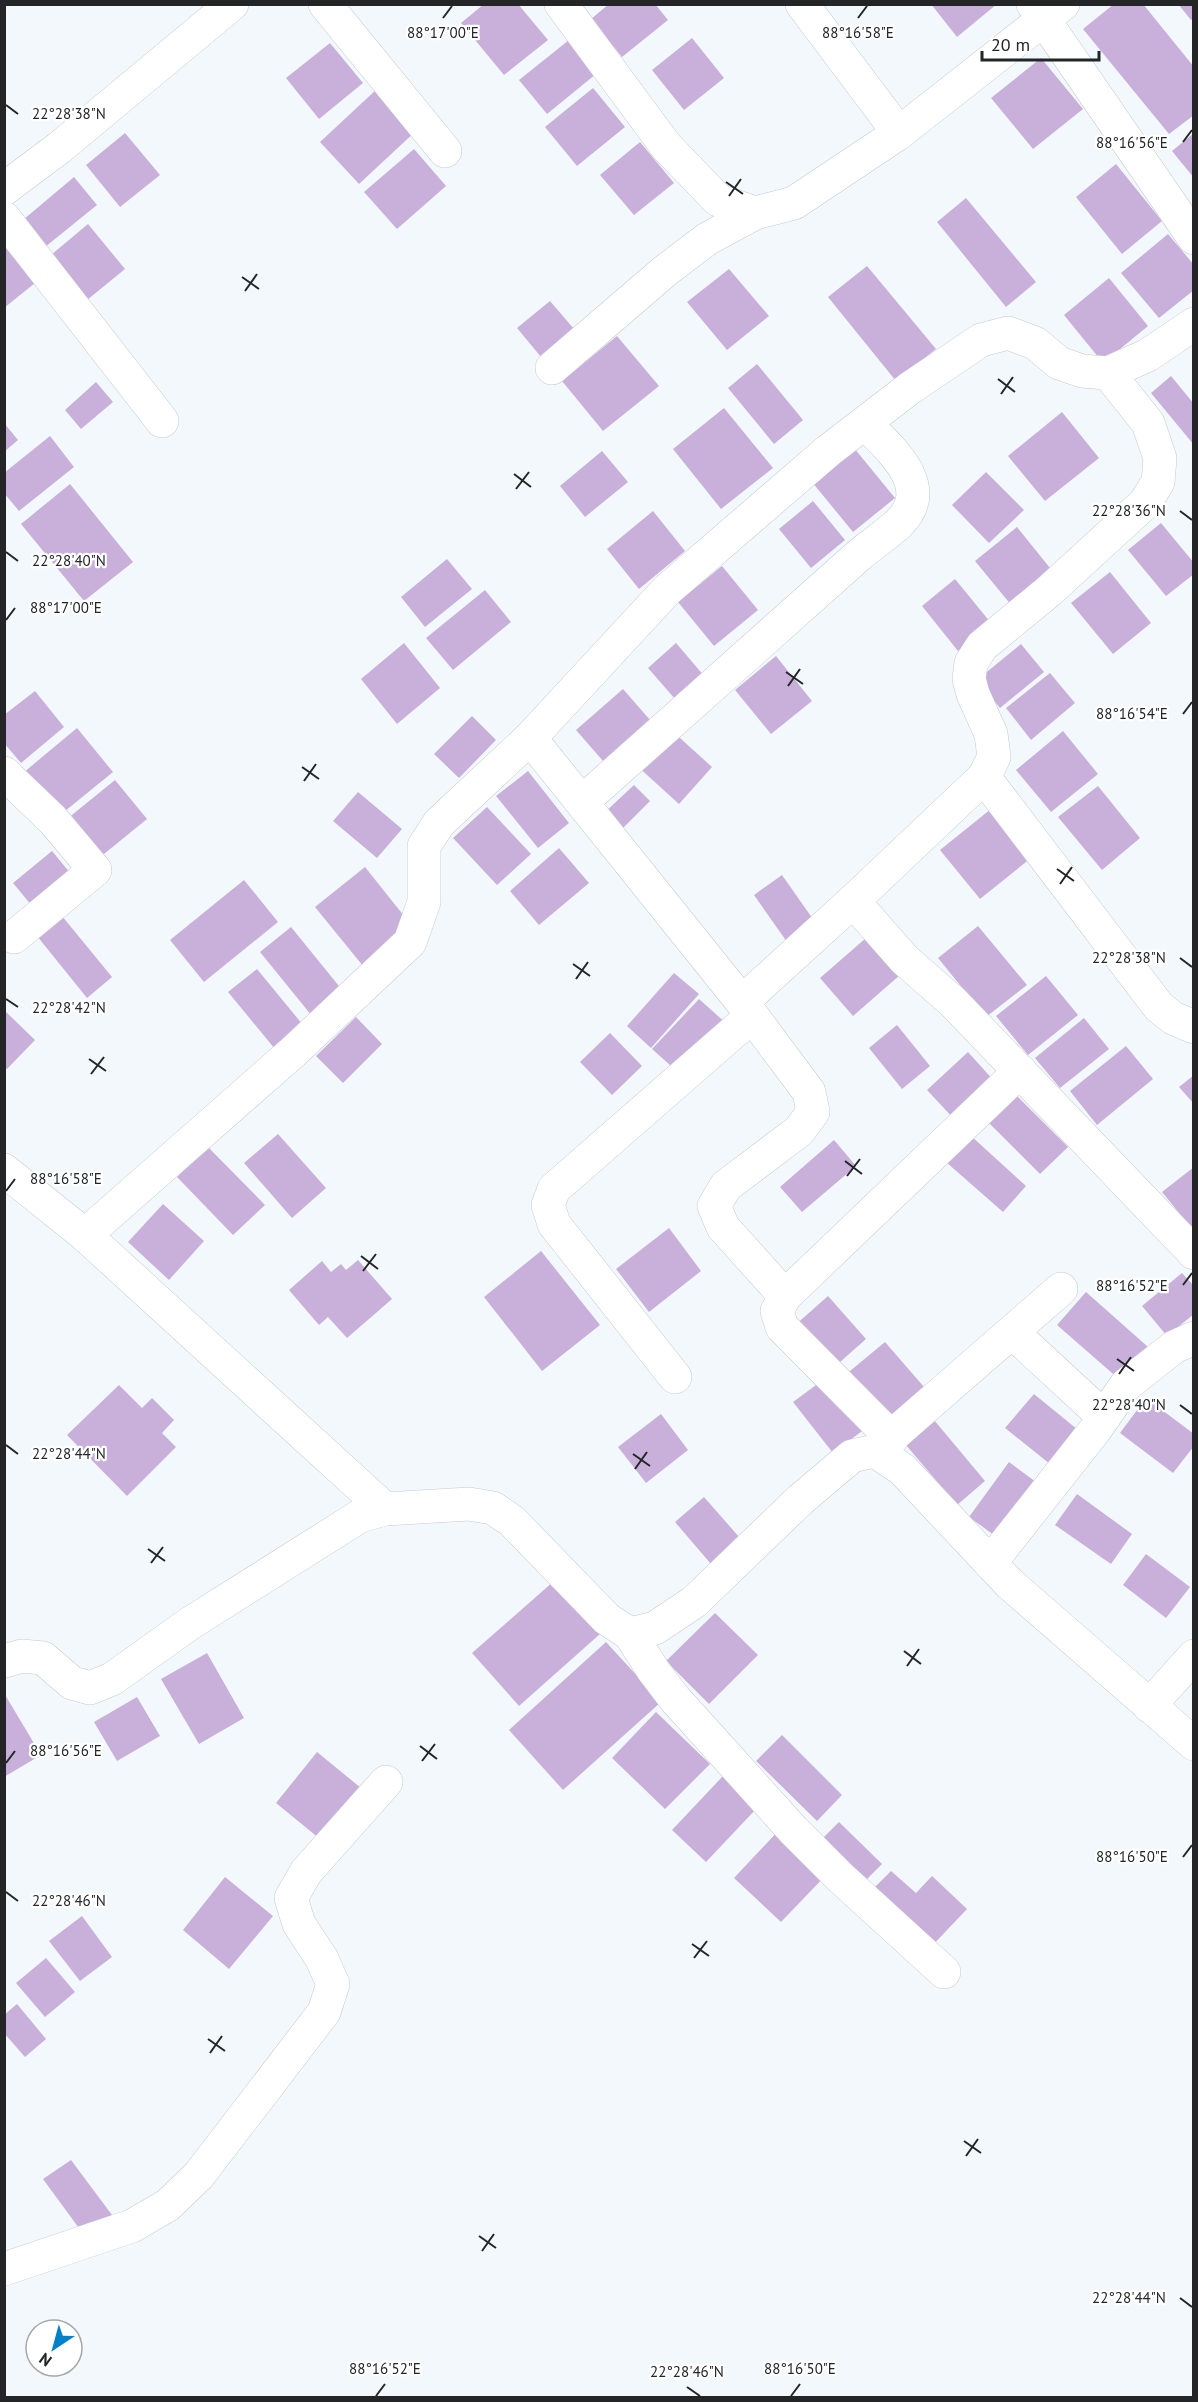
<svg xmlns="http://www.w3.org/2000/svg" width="1198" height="2402" viewBox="0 0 1198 2402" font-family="'PT Sans',sans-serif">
	<rect width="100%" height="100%" fill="#f3f8fd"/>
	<g fill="#c8b0da">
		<path d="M484,4H518L548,40L504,75L461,23Z"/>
		<path d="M609,4H655L668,20L622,57L591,19Z"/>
		<path d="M931,4H997L957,37Z"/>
		<path d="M1114,4H1143L1194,67V115L1169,134L1083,29Z"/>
		<path d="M1178,4H1194V18L1191,20Z"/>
		<path d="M692,38L724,78L684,110L652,70Z"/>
		<path d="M569,40L596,74L547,114L519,80Z"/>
		<path d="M330,43L363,83L319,119L286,78Z"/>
		<path d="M1041,58L1083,109L1033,149L991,98Z"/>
		<path d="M378,88L417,130L359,184L320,142Z"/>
		<path d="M593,88L625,127L577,166L545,127Z"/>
		<path d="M125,133L160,175L120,207L86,165Z"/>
		<path d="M1194,133V178L1172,151Z"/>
		<path d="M640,142L674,183L634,215L600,175Z"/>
		<path d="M414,149L446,186L397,229L364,192Z"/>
		<path d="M1116,164L1162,221L1122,254L1076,197Z"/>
		<path d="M74,177L97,205L45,247L23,220Z"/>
		<path d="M966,198L1036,282L1006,307L937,222Z"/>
		<path d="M88,224L125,269L87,300L51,255Z"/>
		<path d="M1168,234L1194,265V290L1159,318L1121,273Z"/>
		<path d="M4,246L35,283L4,308Z"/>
		<path d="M867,266L936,349L896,381L828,297Z"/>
		<path d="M729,269L769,316L727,350L687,302Z"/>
		<path d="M1109,278L1148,326L1103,363L1064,315Z"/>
		<path d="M550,301L580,336L546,363L517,328Z"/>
		<path d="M617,336L659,386L603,431L562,381Z"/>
		<path d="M757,364L803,420L774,444L728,388Z"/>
		<path d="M1171,376L1194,404V445L1151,393Z"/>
		<path d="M96,382L113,402L81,429L65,410Z"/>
		<path d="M724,408L773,468L721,509L673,449Z"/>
		<path d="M1062,412L1099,458L1045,501L1008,456Z"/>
		<path d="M4,423L18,440L4,452Z"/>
		<path d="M50,436L74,467L19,511L4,493V473Z"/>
		<path d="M854,448L895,498L853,532L812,482Z"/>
		<path d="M602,451L628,482L585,517L560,486Z"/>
		<path d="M986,472L1024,510L989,543L952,505Z"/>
		<path d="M70,484L133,562L84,601L21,524Z"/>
		<path d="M813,501L845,540L811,568L779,529Z"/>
		<path d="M653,511L685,551L639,589L607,549Z"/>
		<path d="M1161,523L1194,563V574L1166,596L1128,550Z"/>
		<path d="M1017,527L1054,573L1012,606L975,561Z"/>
		<path d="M447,559L472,589L425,627L401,597Z"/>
		<path d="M722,566L758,610L714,646L678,602Z"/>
		<path d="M1110,572L1151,623L1113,654L1071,603Z"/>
		<path d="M955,579L991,623L958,651L922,606Z"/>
		<path d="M485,590L511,622L453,670L426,638Z"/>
		<path d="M404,643L440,688L397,724L361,679Z"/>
		<path d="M676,643L711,684L683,708L648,668Z"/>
		<path d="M1021,644L1044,672L1000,708L977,680Z"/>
		<path d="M776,656L812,701L771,734L735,690Z"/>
		<path d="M1050,673L1075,703L1031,740L1006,708Z"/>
		<path d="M623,689L657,728L610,769L576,730Z"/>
		<path d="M35,691L64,727L21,763L4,743V715Z"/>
		<path d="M472,716L496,740L459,778L434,754Z"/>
		<path d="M77,728L113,772L59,816L23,773Z"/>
		<path d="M669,728L712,767L679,804L636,765Z"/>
		<path d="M1063,731L1098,774L1051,812L1016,770Z"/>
		<path d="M528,771L569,823L538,848L496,796Z"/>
		<path d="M115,780L147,819L99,858L67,819Z"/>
		<path d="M634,785L650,801L620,831L603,814Z"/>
		<path d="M1098,786L1140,838L1102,870L1058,817Z"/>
		<path d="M358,792L402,829L377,858L333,821Z"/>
		<path d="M487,807L531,854L497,885L453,838Z"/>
		<path d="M991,809L1031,858L980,899L940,850Z"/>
		<path d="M559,848L589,883L539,925L510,891Z"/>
		<path d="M52,851L71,874L32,906L13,883Z"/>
		<path d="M365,867L412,926L363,966L315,907Z"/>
		<path d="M782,875L815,922L787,942L754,895Z"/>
		<path d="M244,880L278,922L204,982L170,940Z"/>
		<path d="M62,916L112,977L87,998L37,936Z"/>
		<path d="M978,926L1027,985L986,1017L938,958Z"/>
		<path d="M291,927L343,991L312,1016L260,952Z"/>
		<path d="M866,938L900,975L853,1016L820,978Z"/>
		<path d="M257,969L303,1025L275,1049L228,992Z"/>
		<path d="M674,973L699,994L651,1048L627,1026Z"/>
		<path d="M1046,976L1078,1015L1028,1055L996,1016Z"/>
		<path d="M699,999L727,1024L680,1074L652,1049Z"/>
		<path d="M4,1010L35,1040L7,1069L4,1067Z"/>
		<path d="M356,1017L382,1044L343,1083L316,1056Z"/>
		<path d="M1084,1018L1109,1049L1060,1088L1035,1058Z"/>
		<path d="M897,1025L930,1066L902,1089L869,1048Z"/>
		<path d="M610,1033L642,1066L612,1095L580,1062Z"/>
		<path d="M1126,1046L1153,1079L1097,1125L1070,1091Z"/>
		<path d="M968,1052L995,1082L955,1120L927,1090Z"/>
		<path d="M1194,1075V1104L1179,1087Z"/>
		<path d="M1012,1091L1068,1147L1040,1174L984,1118Z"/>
		<path d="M278,1134L326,1188L292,1218L244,1163Z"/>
		<path d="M970,1135L1026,1186L1003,1212L946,1162Z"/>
		<path d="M834,1140L856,1166L802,1212L780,1187Z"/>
		<path d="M208,1147L265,1205L233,1235L177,1177Z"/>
		<path d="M1194,1167V1231L1162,1192Z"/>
		<path d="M163,1204L204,1241L169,1280L128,1242Z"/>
		<path d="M669,1228L701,1271L649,1312L616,1269Z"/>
		<path d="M541,1251L600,1325L542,1371L484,1297Z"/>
		<path d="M358,1260L392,1299L347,1338L328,1317L319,1325L289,1290L322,1261L331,1272L341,1264L346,1270Z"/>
		<path d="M1182,1273L1194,1286V1314L1167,1336L1142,1306Z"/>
		<path d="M1086,1292L1148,1347L1120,1380L1057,1325Z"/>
		<path d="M828,1296L866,1339L831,1370L793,1327Z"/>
		<path d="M885,1342L924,1387L883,1422L844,1376Z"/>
		<path d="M827,1377L866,1428L833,1453L793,1402Z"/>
		<path d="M119,1385L142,1408L152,1398L174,1420L162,1433L176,1447L127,1496L67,1435Z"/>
		<path d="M1034,1394L1083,1434L1055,1468L1005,1428Z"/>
		<path d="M1146,1398L1194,1434V1446L1173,1473L1120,1433Z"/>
		<path d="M661,1414L688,1450L646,1483L618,1447Z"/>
		<path d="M929,1414L985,1481L957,1505L900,1438Z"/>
		<path d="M1009,1462L1040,1485L1001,1540L969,1517Z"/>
		<path d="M1077,1494L1132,1534L1111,1564L1055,1525Z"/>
		<path d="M704,1497L747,1546L717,1571L675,1522Z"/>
		<path d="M1146,1554L1190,1587L1166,1618L1123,1585Z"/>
		<path d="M554,1581L600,1634L519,1706L472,1653Z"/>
		<path d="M715,1613L758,1655L709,1704L666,1661Z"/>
		<path d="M606,1642L661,1702L563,1790L509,1730Z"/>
		<path d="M207,1653L244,1718L199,1744L161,1679Z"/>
		<path d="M4,1693L41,1755L4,1777Z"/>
		<path d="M137,1697L160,1736L117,1761L94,1722Z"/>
		<path d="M656,1712L710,1764L665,1809L612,1758Z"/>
		<path d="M782,1735L842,1795L817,1821L756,1761Z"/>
		<path d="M317,1752L361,1788L320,1839L276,1803Z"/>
		<path d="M723,1776L757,1808L706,1862L672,1830Z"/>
		<path d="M839,1822L882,1864L859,1887L816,1845Z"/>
		<path d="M781,1828L828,1873L781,1922L734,1878Z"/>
		<path d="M891,1871L916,1893L932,1876L967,1909L929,1949L869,1893Z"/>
		<path d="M225,1877L273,1916L229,1969L183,1930Z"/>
		<path d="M82,1916L112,1957L80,1981L49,1941Z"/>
		<path d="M46,1958L75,1992L45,2017L16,1983Z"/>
		<path d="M17,2004L46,2039L25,2057L4,2033V2015Z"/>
		<path d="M71,2160L112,2215L84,2235L43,2179Z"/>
	</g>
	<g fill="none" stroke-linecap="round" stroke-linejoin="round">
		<defs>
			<g id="street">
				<path d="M325,4L445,151"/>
				<path d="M561,4L666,146L718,200L755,213L794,203L899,133L1063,4"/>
				<path d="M802,4L899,133"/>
				<path d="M1033,4L1194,238"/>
				<path d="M4,218L162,421"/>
				<path d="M552,368L665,271L707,239L755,213"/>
				<path d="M530,738L742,1002L809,1092L813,1112L799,1131L726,1186L714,1206L723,1227L785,1296"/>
				<path d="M4,773L53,820L95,870L14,937"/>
				<path d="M984,777L1159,1007L1173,1018L1194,1027"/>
				<path d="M582,802L858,556C871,545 886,535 898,524C937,487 890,449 865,423"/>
				<path d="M853,901L905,960L953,1002L1194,1253"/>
				<path d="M742,1002L853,901L984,777L994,757L991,734L973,694L969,679L971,663L982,646L1049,591L1145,503L1158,482L1160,458L1148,423L1108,373"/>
				<path d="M4,1170L85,1235L293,1052L410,942L424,902V846L439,823L530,738L667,590L828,451L910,388L981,340L1008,333L1035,343L1059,363L1082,371L1108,373L1148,355L1194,324"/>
				<path d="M85,1235L385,1509"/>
				<path d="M1012,1332L1104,1417"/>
				<path d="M675,1377L554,1224L548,1205L554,1189L752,1016"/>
				<path d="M892,1438L782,1327L777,1311L785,1296L1020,1071"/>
				<path d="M875,1451L1061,1289"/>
				<path d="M990,1563L1095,1430L1126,1385L1174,1347L1194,1338"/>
				<path d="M630,1634L653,1670L675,1699L794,1831L840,1877L944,1972"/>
				<path d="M4,1661L22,1656L43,1658L72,1683L90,1688L112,1679L189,1624L360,1516L385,1509L469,1504L493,1508L512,1521L607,1619L630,1634L655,1628L694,1602L800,1500L852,1456L875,1451L902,1469L1010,1584L1194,1744"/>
				<path d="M1149,1706L1194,1656"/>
				<path d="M4,2269L132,2226L168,2205L199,2175L324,2012L333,1984L322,1959L299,1924L291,1898L306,1872L386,1782"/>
			</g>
			<path id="secondary" d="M4,189L59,148L232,4"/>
		</defs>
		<use href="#street" stroke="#c5cacf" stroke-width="34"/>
		<use href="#secondary" stroke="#c5cacf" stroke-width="34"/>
		<use href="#street" stroke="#fff" stroke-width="33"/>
		<use href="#secondary" stroke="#fff" stroke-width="33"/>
	</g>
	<path fill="none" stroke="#232527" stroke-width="2" d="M443,18L452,6M858,18L867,6M6,105L18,114M1183,142L1192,130M726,182L743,194M729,196L741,179M242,277L259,289M245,291L257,274M998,379L1015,392M1001,394L1013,377M514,474L531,487M516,489L529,472M1180,511L1192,520M6,552L18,561M6,620L15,608M786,672L803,684M788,686L800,669M1183,714L1192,702M302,767L319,779M304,781L316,764M1057,869L1074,881M1060,884L1072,867M1180,958L1192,967M573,964L590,976M576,979L588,962M6,999L18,1007M89,1059L106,1071M91,1074L104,1057M845,1161L862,1174M847,1176L860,1159M6,1191L15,1179M361,1256L378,1269M363,1271L376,1254M1183,1285L1192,1273M1117,1359L1134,1371M1119,1374L1131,1357M1180,1405L1192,1414M6,1445L18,1454M633,1454L650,1466M635,1469L647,1452M148,1549L165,1561M151,1563L163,1547M904,1651L921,1664M907,1666L919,1649M420,1746L437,1759M422,1761L435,1744M6,1763L15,1751M1183,1857L1192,1845M6,1892L18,1901M692,1944L709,1956M694,1958L707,1941M208,2039L225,2051M210,2053L222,2036M964,2141L981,2153M966,2156L978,2139M479,2236L496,2248M482,2251L494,2234M1180,2298L1192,2307M687,2387L700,2396M376,2396L385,2384M791,2396L800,2384"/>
	<g font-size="15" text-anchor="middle" fill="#232527" stroke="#fff" stroke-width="4.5" stroke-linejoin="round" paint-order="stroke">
		<text x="443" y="38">88°17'00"E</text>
		<text x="858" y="38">88°16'58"E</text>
		<text x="69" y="119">22°28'38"N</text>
		<text x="1132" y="148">88°16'56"E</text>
		<text x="1129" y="516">22°28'36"N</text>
		<text x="69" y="566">22°28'40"N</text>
		<text x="66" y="613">88°17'00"E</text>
		<text x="1132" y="719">88°16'54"E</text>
		<text x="1129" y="963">22°28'38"N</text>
		<text x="69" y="1013">22°28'42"N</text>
		<text x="66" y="1184">88°16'58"E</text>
		<text x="1132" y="1291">88°16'52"E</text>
		<text x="1129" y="1410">22°28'40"N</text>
		<text x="69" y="1459">22°28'44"N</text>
		<text x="66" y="1756">88°16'56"E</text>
		<text x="1132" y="1862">88°16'50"E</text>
		<text x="69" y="1906">22°28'46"N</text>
		<text x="1129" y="2303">22°28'44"N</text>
		<text x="385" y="2374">88°16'52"E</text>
		<text x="800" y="2374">88°16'50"E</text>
		<text x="687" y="2377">22°28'46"N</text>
	</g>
	<rect width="1198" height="2402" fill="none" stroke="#232527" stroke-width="12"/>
	<g transform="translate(54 2348) rotate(216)"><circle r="28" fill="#ffffff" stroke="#a7a8a9" stroke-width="1.5"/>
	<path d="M0-4.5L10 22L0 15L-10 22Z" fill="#0082c9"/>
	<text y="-9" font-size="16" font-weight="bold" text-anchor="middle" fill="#232527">N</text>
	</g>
	<path d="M982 51v9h117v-9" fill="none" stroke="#232527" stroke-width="3"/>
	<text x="991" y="51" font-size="18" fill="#232527" stroke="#ffffff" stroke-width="4.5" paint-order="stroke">20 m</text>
</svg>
